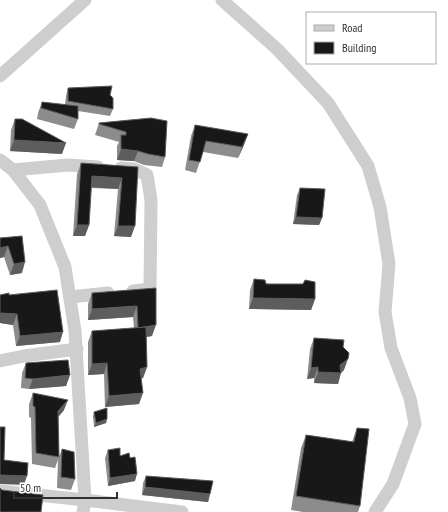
<svg xmlns="http://www.w3.org/2000/svg" width="448" height="512" viewBox="0 0 448 512" font-family="'PT Sans Narrow',sans-serif">
	<rect width="100%" height="100%" fill="#fff"/>
	<g fill="none" stroke-linecap="round" stroke-linejoin="round">
		<g stroke="#cecece" stroke-width="13">
			<path d="M222,0L277,49L328,103L368,166L380,207L389,264L385,312L391,348L410,398L415,424L393,484L375,512"/>
			<path d="M0,76L85,0"/>
			<path d="M0,160L13,170L40,205L65,267L75,331L85,500L83,512"/>
			<path d="M121,168L134,169L147,175L151,200L150,289L133,291"/>
			<path d="M13,170L68,165L98,167"/>
			<path d="M70,297L108,293"/>
			<path d="M0,361L24,356L77,349"/>
			<path d="M0,491L85,500L182,512"/>
		</g>
	</g>
	<g fill="#8c8c8c">
		<path d="M68,88L110,95L113,109L110,116L78,111V119L74,129L37,119L38,113L42,102L65,105L66,96Z"/>
		<path d="M151,118L165,157L162,167L144,165L134,161L117,160V146L119,142L95,135L99,123Z"/>
		<path d="M15,119L62,154L10,151L11,130Z"/>
		<path d="M195,125L244,145L238,158L203,152L196,173L185,170L191,136Z"/>
		<path d="M81,163L138,167L131,237L114,236L118,189L91,188L89,225L85,236H73L77,174Z"/>
		<path d="M300,188L322,218L319,225L293,224L297,195Z"/>
		<path d="M22,236V273L10,275L4,257L0,258V238Z"/>
		<path d="M254,279L315,299L311,310L249,309L250,290Z"/>
		<path d="M156,288L152,336L146,337L147,367L143,378H141L139,404L105,407L104,374L88,375V342L92,331L134,328L133,317L88,320V304L92,293Z"/>
		<path d="M0,295H9L60,342L16,346L13,325L0,323Z"/>
		<path d="M314,338L343,347L344,370L341,372L338,384L314,383V378L307,379L310,349Z"/>
		<path d="M26,363L70,375L66,386L29,389L21,388L22,373Z"/>
		<path d="M33,393L64,410L58,417L59,457L55,468L32,464L31,418L29,417V404Z"/>
		<path d="M94,412L107,419L106,423L94,427L93,416Z"/>
		<path d="M357,428L360,506L358,512H303L291,510L301,448L306,435L352,442Z"/>
		<path d="M62,449L75,479L71,490L57,488L58,460Z"/>
		<path d="M108,450L120,456L130,458L135,481L108,486L105,458Z"/>
		<path d="M146,476L210,494L208,502L142,495L143,483Z"/>
	</g>
	<g fill="#5d5d5d">
		<path d="M248,134L244,145L238,158L242,147Z"/>
		<path d="M14,140L66,143L62,154L10,151Z"/>
		<path d="M121,149L138,151L134,161L117,160Z"/>
		<path d="M92,176L122,178L118,189L88,187Z"/>
		<path d="M296,217L322,218L319,225L293,224Z"/>
		<path d="M77,225H89L85,236H73Z"/>
		<path d="M118,226H135L131,237L114,236Z"/>
		<path d="M8,246L4,257L0,258V248Z"/>
		<path d="M25,262L22,273L10,275L14,264Z"/>
		<path d="M253,298L315,299L311,310L249,309Z"/>
		<path d="M137,306L133,317L88,320L92,309Z"/>
		<path d="M0,313L17,314L13,325L0,323Z"/>
		<path d="M156,325L152,336L134,339L138,328Z"/>
		<path d="M63,332L60,342L16,346L20,336Z"/>
		<path d="M348,359L344,370L341,373L338,384L314,383L318,372Z"/>
		<path d="M107,363L104,374L88,375L92,364Z"/>
		<path d="M147,367L143,378L136,380L140,369Z"/>
		<path d="M318,367L314,378L307,379L311,368Z"/>
		<path d="M70,375L66,386L29,389L33,379Z"/>
		<path d="M143,393L139,404L105,407L109,396Z"/>
		<path d="M68,400L64,410L54,422L58,411Z"/>
		<path d="M107,419L106,423L94,427L96,423Z"/>
		<path d="M0,474L27,476L24,485L0,484Z"/>
		<path d="M137,474L135,481L108,486L110,478Z"/>
		<path d="M145,487L210,494L208,502L142,495Z"/>
	</g>
	<g fill="#181818" stroke="#5d5d5d">
		<path d="M112,86L110,95L113,98V109L68,101V88Z"/>
		<path d="M42,102L78,106V119L41,108Z"/>
		<path d="M151,118L167,121L165,157L148,154L138,151L121,149V135H126V132L99,124V123Z"/>
		<path d="M15,119H22L66,143L14,140Z"/>
		<path d="M195,125L248,134L242,147L206,141L200,162L189,160Z"/>
		<path d="M81,163L138,167L135,226H118L122,178L92,176L89,225H77Z"/>
		<path d="M300,188L325,189L322,218L296,217Z"/>
		<path d="M22,236L25,262L14,264L8,246L0,248V238Z"/>
		<path d="M254,279L265,280L266,284H303L305,280L315,282V299L253,298Z"/>
		<path d="M156,288V325L138,328L137,306L92,309V293Z"/>
		<path d="M57,290L63,332L20,336L17,314L0,313V295L9,293V295Z"/>
		<path d="M146,327L147,367L140,369L143,393L109,396L107,363L92,364V331Z"/>
		<path d="M314,338L344,340L343,347L349,353L348,359L340,365L341,373L318,372V367L311,368Z"/>
		<path d="M68,360L70,375L33,379L25,378L26,363Z"/>
		<path d="M33,393L68,400L58,411L59,457L36,453L35,407L33,406Z"/>
		<path d="M107,408V419L96,423L94,412Z"/>
		<path d="M0,427H5L4,460L28,463L27,476L0,475Z"/>
		<path d="M357,428L369,429L360,506L296,496L306,435L354,442Z"/>
		<path d="M120,448V456L129,453L130,458L135,457L137,474L110,478L108,450Z"/>
		<path d="M62,449L74,452L75,479L61,477Z"/>
		<path d="M146,476L213,481L210,494L145,487Z"/>
		<path d="M0,488L2,490L43,495L41,512H0Z"/>
	</g>
	<rect x="306" y="12" width="130" height="52" fill="#ffffff" stroke="#adadad"/>
	<rect x="314" y="25" width="20" height="6" fill="#cecece" stroke="#adadad"/>
	<text x="342" y="32" font-size="12" fill="#313131">Road</text>
	<rect x="314" y="42" width="20" height="12" fill="#181818" stroke="#adadad"/>
	<text x="342" y="52" font-size="12" fill="#313131">Building</text>
	<path d="M14 492v6h103v-6" fill="none" stroke="#313131" stroke-width="2"/>
	<text x="20" y="492" font-size="12" fill="#313131" stroke="#ffffff" stroke-width="3" paint-order="stroke">50 m</text>
</svg>
